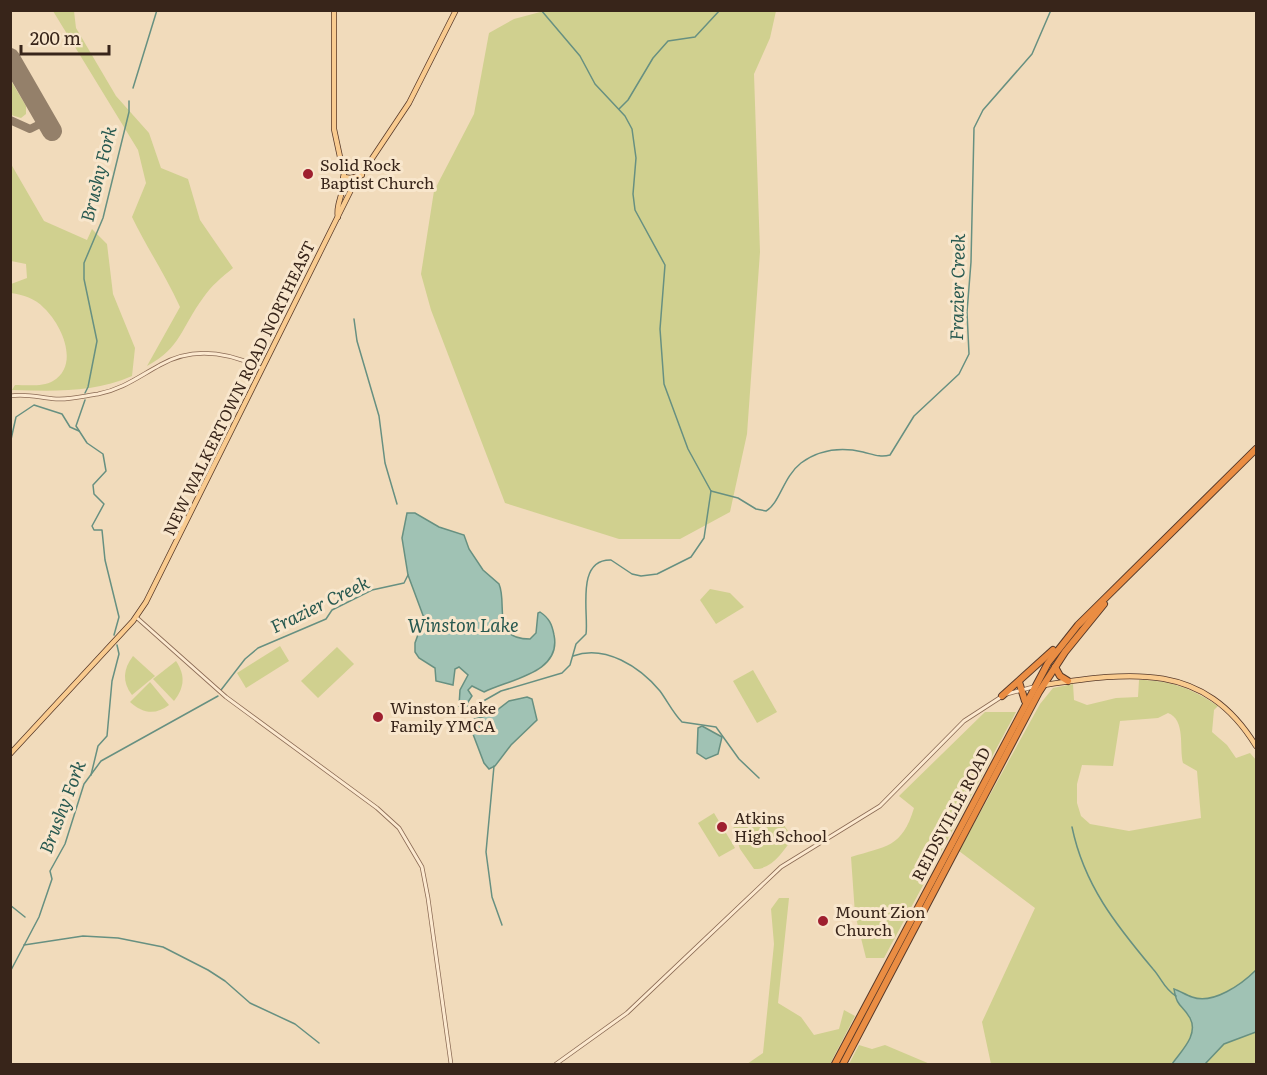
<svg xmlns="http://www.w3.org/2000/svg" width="1267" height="1075" viewBox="0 0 1267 1075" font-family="Literata,serif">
	<rect width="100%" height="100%" fill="#f1dbbb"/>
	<g fill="#d0d08f" fill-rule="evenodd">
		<path d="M53,11H74L76,28L116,96L149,133L161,168L188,179L200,220L233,268C222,277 211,286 203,298C182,326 181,348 147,366L180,307C166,276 147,248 132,217L146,183L138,150Z"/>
		<path d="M544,11H776L770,38L754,74L760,252L747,434L730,512L680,539H619L505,503L431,310L421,274L434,191L474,114L489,33L514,19Z"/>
		<path d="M10,79L26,106V114L21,118L11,115Z"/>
		<path d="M11,164L44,221L87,240L92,229L107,244L113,294L135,348L132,376C93,393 54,391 12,390L15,385C26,385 43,387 53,381C80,365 62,325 44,308C35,298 23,295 11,293V284L27,278L26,264L11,261Z"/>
		<path d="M710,589L730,593L744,607L716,624L700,600Z"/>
		<path d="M280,646L289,661L246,688L237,673Z"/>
		<path d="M337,647L354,664L318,698L301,681Z"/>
		<path d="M133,656L155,676L132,695C122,682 123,669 133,656Z"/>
		<path d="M176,661C186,676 184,688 174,701L153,679Z"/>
		<path d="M753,670L777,712L757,723L733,681Z"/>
		<path d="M1139,680C1170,680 1193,689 1218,706L1214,710L1212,732L1227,745L1236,758L1250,753L1256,760V970C1242,984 1214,1005 1192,997C1186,995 1181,991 1175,989C1177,1006 1183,1005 1190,1018C1199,1035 1181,1051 1172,1064H991L982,1022L1035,908L959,851L1040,704L1053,688L1073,684L1074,700L1087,705L1116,698L1138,697ZM1168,713C1186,720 1179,747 1183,763L1197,771L1201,818L1129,831L1090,824L1081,816L1077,803V784L1082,765L1113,766L1120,721L1158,718Z"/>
		<path d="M150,682L169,705C156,715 143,714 130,702Z"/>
		<path d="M985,712H1016L884,958H866L855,914L851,857C886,846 902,848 914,808L899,796Z"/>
		<path d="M714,813L735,848L719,857L698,823Z"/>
		<path d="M758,814L781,821L793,838C783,851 772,870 754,869L740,849L733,828L745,818Z"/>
		<path d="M779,898H789L778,1003L801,1017L814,1035L839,1029L844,1010L855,1016L830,1064H747L763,1053L774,944L771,909Z"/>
		<path d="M1256,1032V1064H1205L1224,1044Z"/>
		<path d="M859,1045L872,1049L885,1045L930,1064H849Z"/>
	</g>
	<g fill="#a0c2b4" stroke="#679081" stroke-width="1.5">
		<path d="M407,513H415L439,527L464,535L469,549L483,570L499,584C508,605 490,639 530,639L536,633L538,613L540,612C549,618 552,624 554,635C562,673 510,679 484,692L472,686L468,690L472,696L466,705L459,706L460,690L468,675L459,667L455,669L453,685L436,681L435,668L419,658L415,652V643L424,618L408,575L402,538Z"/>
		<path d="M527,697L532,699L537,720L511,745L495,766L489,769L484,763L468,721L492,714L509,701Z"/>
		<path d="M702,726L722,737L718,754L706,759L697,753L698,728Z"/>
		<path d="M1256,970V1032L1224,1044L1205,1064H1172C1181,1051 1199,1035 1190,1018C1182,1004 1177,1008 1174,989C1180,991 1186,995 1192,997C1213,1005 1242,984 1256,970Z"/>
	</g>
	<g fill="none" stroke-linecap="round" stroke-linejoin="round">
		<g stroke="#679081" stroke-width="1.5">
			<path d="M541,10L580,56L595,84L625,116L632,129L636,158L633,194L635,210L665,265L660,329L664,384L688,449L711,491"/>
			<path d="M133,88L157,10"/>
			<path d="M619,109L628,100L653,58L668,41L695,37L720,10"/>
			<path d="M354,319L357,341L379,416L385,463L397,504"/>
			<path d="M85,393L88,387L97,341L84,279V263L103,218L129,112V101"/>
			<path d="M85,400L76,426L87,443L103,454L106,471L93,485L94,494L104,504L92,526L94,530H102L105,560L119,617L114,635"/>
			<path d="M10,444L16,417L34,405L62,414L70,427L79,431"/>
			<path d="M711,491L738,498L756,509L766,511C780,503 783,477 801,463C819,450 841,447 863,452C872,454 880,458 890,455L914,416L959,374L969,354L967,312L971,262L974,128L983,110L1032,54L1051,10"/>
			<path d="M573,656C605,644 640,667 660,691C668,702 673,713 682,722L716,727L739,759L759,778"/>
			<path d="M221,690L245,659L258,648L326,619L332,610L372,590L404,583L408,575"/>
			<path d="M466,705L471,708L501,691L562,673L570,665L576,644L586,634C589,614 575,559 611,560L632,574L641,576L657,574L691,557L704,538L711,491"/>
			<path d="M494,766L486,852L492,897L502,925"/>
			<path d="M91,775L98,746L107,736L112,681L119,654L117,645"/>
			<path d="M1072,827C1084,885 1116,925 1153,969C1162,979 1164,989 1176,996"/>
			<path d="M10,905L25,917"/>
			<path d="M24,945L83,936L118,938L163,947L208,970L225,981L250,1003L295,1024L319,1043"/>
			<path d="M10,972L39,917L52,879L50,871L65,844L84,784L101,761L218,696"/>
		</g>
		<path stroke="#94806a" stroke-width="8" d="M10,120L30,129L46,121"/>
		<path stroke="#94806a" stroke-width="20" d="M10,58L52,131"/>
		<defs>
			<g id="minor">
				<path d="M10,396C27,393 40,398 56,399C70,400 84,396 98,394C123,389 138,377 160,365C193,346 228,352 261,368"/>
				<path d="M136,617L226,697L377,808L399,828L422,867L428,898L451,1064"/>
				<path d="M1007,694L1033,687"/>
				<path d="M556,1064L627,1013L781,867L880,806L964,721L1001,697"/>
			</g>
			<g id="major">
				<path d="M334,10V129L346,185L351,190"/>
				<path d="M343,177L351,178L362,175"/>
				<path d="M338,217C335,205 344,194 343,182"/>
				<path d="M1044,685C1131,672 1204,661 1256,746"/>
				<path d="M10,754L133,621L146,602L351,190L409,103L456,10"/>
			</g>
			<g id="highway">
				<path d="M1055,667L1060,676L1068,681"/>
				<path d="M1019,682L1025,701"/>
				<path d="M1002,696L1053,650"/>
				<path d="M835,1064L1048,663L1078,625L1256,449"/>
				<path d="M843,1064L1039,692L1065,652L1104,604"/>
			</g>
		</defs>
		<use href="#minor" stroke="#8a6a54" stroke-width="4.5"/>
		<use href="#major" stroke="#573929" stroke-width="6"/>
		<use href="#highway" stroke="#573929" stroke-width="8"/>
		<use href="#minor" stroke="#fce9cf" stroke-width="3"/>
		<use href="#major" stroke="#f9cb8f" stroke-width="4.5"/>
		<use href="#highway" stroke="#ea8d43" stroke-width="6"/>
	</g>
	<g fill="#9e1f2f" stroke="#f8e6cc" stroke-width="2">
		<circle cx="308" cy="174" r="6"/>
		<circle cx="378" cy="717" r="6"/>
		<circle cx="722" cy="827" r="6"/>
		<circle cx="823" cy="921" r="6"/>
	</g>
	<g text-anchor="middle" stroke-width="6" stroke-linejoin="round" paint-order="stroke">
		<g font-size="16" fill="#38251a" stroke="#f8e6cc" text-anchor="start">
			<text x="320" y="171">Solid Rock<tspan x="320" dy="18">Baptist Church</tspan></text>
			<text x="390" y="714">Winston Lake<tspan x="390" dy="18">Family YMCA</tspan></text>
			<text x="734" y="824">Atkins<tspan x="734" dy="18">High School</tspan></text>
			<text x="835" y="918">Mount Zion<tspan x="835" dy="18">Church</tspan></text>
		</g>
		<g font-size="16" fill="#38251a" stroke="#f8e6cc">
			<text transform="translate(239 388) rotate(-64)" y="6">NEW WALKERTOWN ROAD NORTHEAST</text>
			<text transform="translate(951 814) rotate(-62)" y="6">REIDSVILLE ROAD</text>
		</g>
		<g font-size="18" font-style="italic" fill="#285950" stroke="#f8e6cc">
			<text transform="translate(99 174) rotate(-76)" y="6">Brushy Fork</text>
			<text transform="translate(958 287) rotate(-89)" y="6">Frazier Creek</text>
			<text transform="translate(320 605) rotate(-26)" y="6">Frazier Creek</text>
			<text x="463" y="632">Winston Lake</text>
			<text transform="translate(63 807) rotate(-69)" y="6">Brushy Fork</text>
		</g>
	</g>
	<rect width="1267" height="1075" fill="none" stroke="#38251a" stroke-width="24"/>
	<path d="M21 45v9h88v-9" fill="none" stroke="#38251a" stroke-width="3"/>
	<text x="30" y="45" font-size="18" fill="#38251a" stroke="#f8e6cc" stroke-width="4.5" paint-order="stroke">200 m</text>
</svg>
